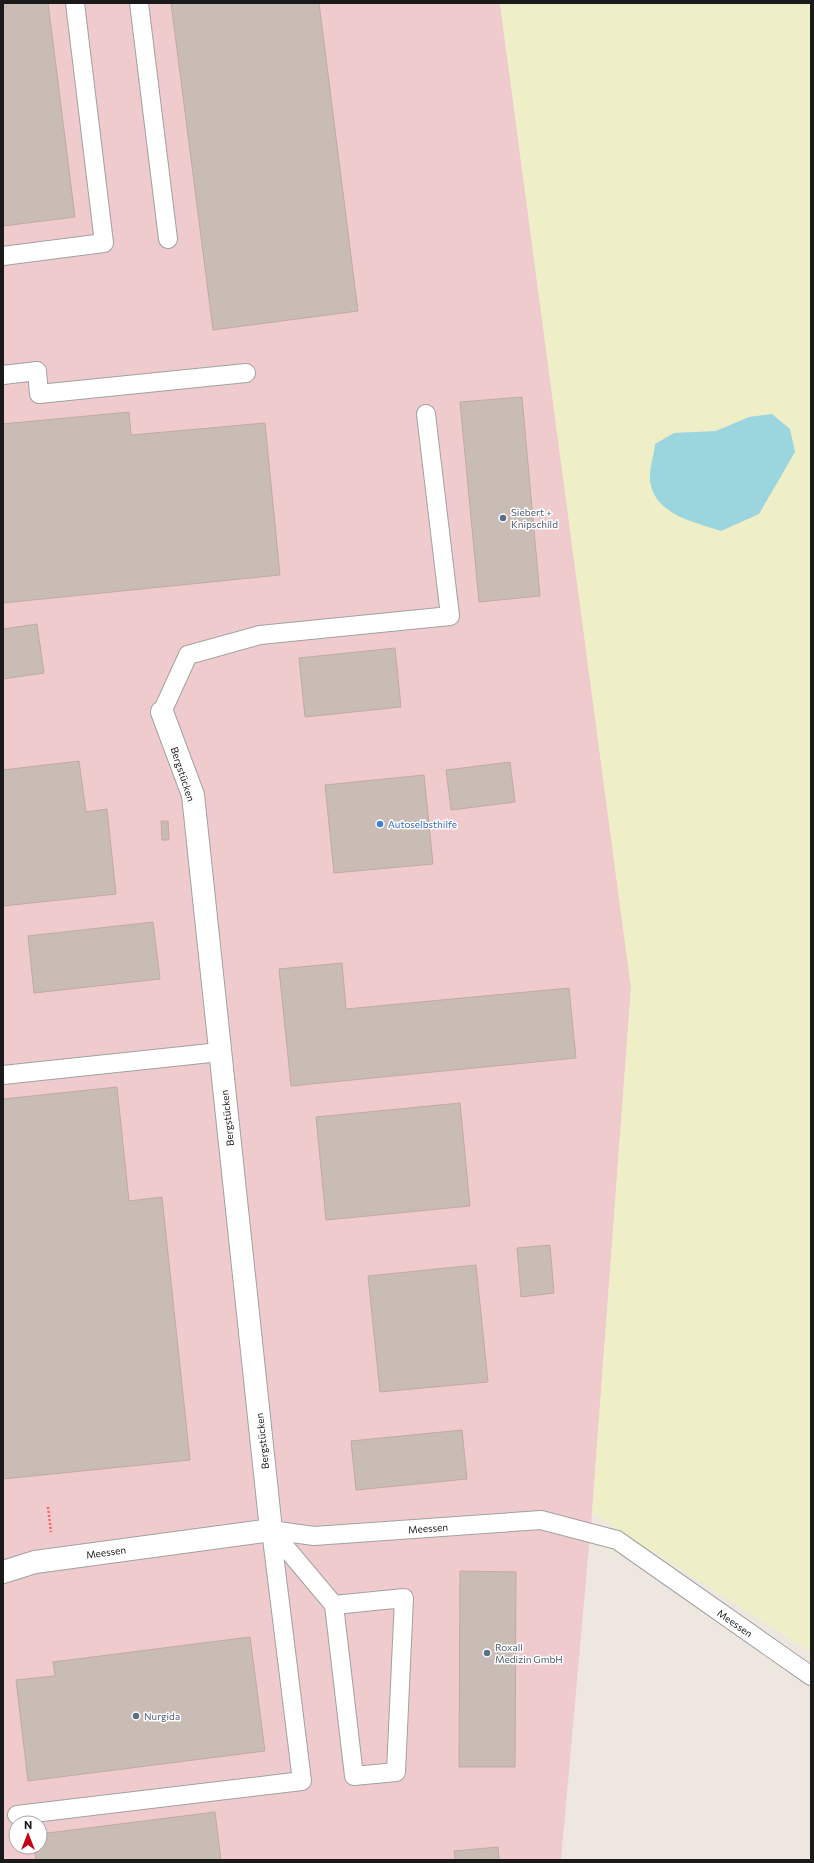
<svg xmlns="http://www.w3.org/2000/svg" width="814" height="1863" viewBox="0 0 814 1863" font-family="Commissioner,sans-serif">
	<rect width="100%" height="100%" fill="#ede7df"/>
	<path fill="#f0cbcd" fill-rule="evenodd" d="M3,3H500L631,988L592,1513L561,1860H3ZM16,1823H40V1847H16Z"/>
	<path fill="#eeeec7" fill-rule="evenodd" d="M500,3H811V1652L592,1513L631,988ZM749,417L650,480L674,433L716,431Z"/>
	<path fill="#9bd6df" d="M772,414L790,429L795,452L759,514L721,531C694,522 655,515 650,481C649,470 654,455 655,444L674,433L716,431L749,417Z"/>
	<g fill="#c9bcb5" stroke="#c0aba0">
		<path d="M3,3H48L75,217L3,226Z"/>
		<path d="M171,3H319L358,311L213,330Z"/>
		<path d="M522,397L540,596L479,602L460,402Z"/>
		<path d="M129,412L131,435L265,423L280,575L3,603V424Z"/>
		<path d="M37,624L44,673L3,679V629Z"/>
		<path d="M395,648L401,707L305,717L299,658Z"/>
		<path d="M79,761L86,812L107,809L116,894L3,906V770Z"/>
		<path d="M510,762L515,802L451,810L446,770Z"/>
		<path d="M424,775L433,864L334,873L325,785Z"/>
		<path d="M161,821H168L169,840H162Z"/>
		<path d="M153,922L160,979L34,993L28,936Z"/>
		<path d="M342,963L346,1009L569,988L576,1058L291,1086L279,969Z"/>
		<path d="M117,1087L129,1201L162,1197L190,1460L3,1479V1099Z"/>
		<path d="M460,1103L470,1206L326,1220L316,1117Z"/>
		<path d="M550,1245L554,1293L521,1297L517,1248Z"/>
		<path d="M476,1265L488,1382L380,1392L368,1276Z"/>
		<path d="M462,1430L467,1479L356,1490L351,1441Z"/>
		<path d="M460,1571L516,1572L515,1767H459Z"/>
		<path d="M250,1637L265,1751L28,1781L16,1680L55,1676L53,1662Z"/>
		<path d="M215,1812L221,1860H36L34,1847H40V1834Z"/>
		<path d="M498,1847L499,1860H455L454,1851Z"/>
	</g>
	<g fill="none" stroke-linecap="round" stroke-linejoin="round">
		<defs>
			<g id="lane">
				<path d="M139,3L168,239"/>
				<path d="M3,256L104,243L75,3"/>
				<path d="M3,375L37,371L39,394L246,373"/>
				<path d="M162,712L188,655L260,635L450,616L426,414"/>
				<path d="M3,1075L220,1052"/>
				<path d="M271,1530L314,1536L541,1520L617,1540L811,1676"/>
				<path d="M271,1530L334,1605L354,1776L396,1772L404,1598L334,1605"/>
				<path d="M17,1815L302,1781L271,1530"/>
			</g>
			<path id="street" d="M3,1572L35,1562L271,1530L193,795L162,712"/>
		</defs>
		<use href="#lane" stroke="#a1a1a1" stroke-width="20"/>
		<use href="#street" stroke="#a1a1a1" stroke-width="24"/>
		<path stroke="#ff5f5e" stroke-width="2.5" stroke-dasharray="2 2" stroke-linecap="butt" d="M48,1507L51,1532"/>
		<use href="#lane" stroke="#fff" stroke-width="18"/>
		<use href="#street" stroke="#fff" stroke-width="22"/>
	</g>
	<g fill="#5c6f8a" stroke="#fff" stroke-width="1.5">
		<circle cx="503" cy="518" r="4"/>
		<circle cx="487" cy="1653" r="4"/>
		<circle cx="136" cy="1716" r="4"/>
	</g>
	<circle fill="#3f7fe0" stroke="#fff" stroke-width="1.5" cx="380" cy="824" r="4"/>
	<g text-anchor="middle" stroke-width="3" stroke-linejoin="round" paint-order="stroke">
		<g font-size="10" fill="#4e5e75" stroke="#fff" text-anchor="start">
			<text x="511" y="516">Siebert +<tspan x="511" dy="12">Knipschild</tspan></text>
			<text x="495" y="1651">Roxall<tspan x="495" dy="12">Medizin GmbH</tspan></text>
			<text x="144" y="1720">Nurgida</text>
		</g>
		<g font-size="10" fill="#1a1a1a" stroke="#fff">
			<text transform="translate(183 774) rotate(72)" y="4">Bergstücken</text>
			<text transform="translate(227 1118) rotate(-96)" y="4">Bergstücken</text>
			<text transform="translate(262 1441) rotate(-96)" y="4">Bergstücken</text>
			<text transform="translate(428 1528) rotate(-4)" y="4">Meessen</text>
			<text transform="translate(106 1552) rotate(-8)" y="4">Meessen</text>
			<text transform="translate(735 1623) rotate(35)" y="4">Meessen</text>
		</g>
		<g font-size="10" fill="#366cbe" stroke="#fff" text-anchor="start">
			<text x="388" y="828">Autoselbsthilfe</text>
		</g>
	</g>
	<rect width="814" height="1863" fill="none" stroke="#1a1a1a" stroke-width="8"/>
	<g transform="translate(28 1835)"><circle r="19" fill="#ffffff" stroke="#a3a3a3"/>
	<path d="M0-3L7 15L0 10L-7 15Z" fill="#c50012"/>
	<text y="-6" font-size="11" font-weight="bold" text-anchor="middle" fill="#1a1a1a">N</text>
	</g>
</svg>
